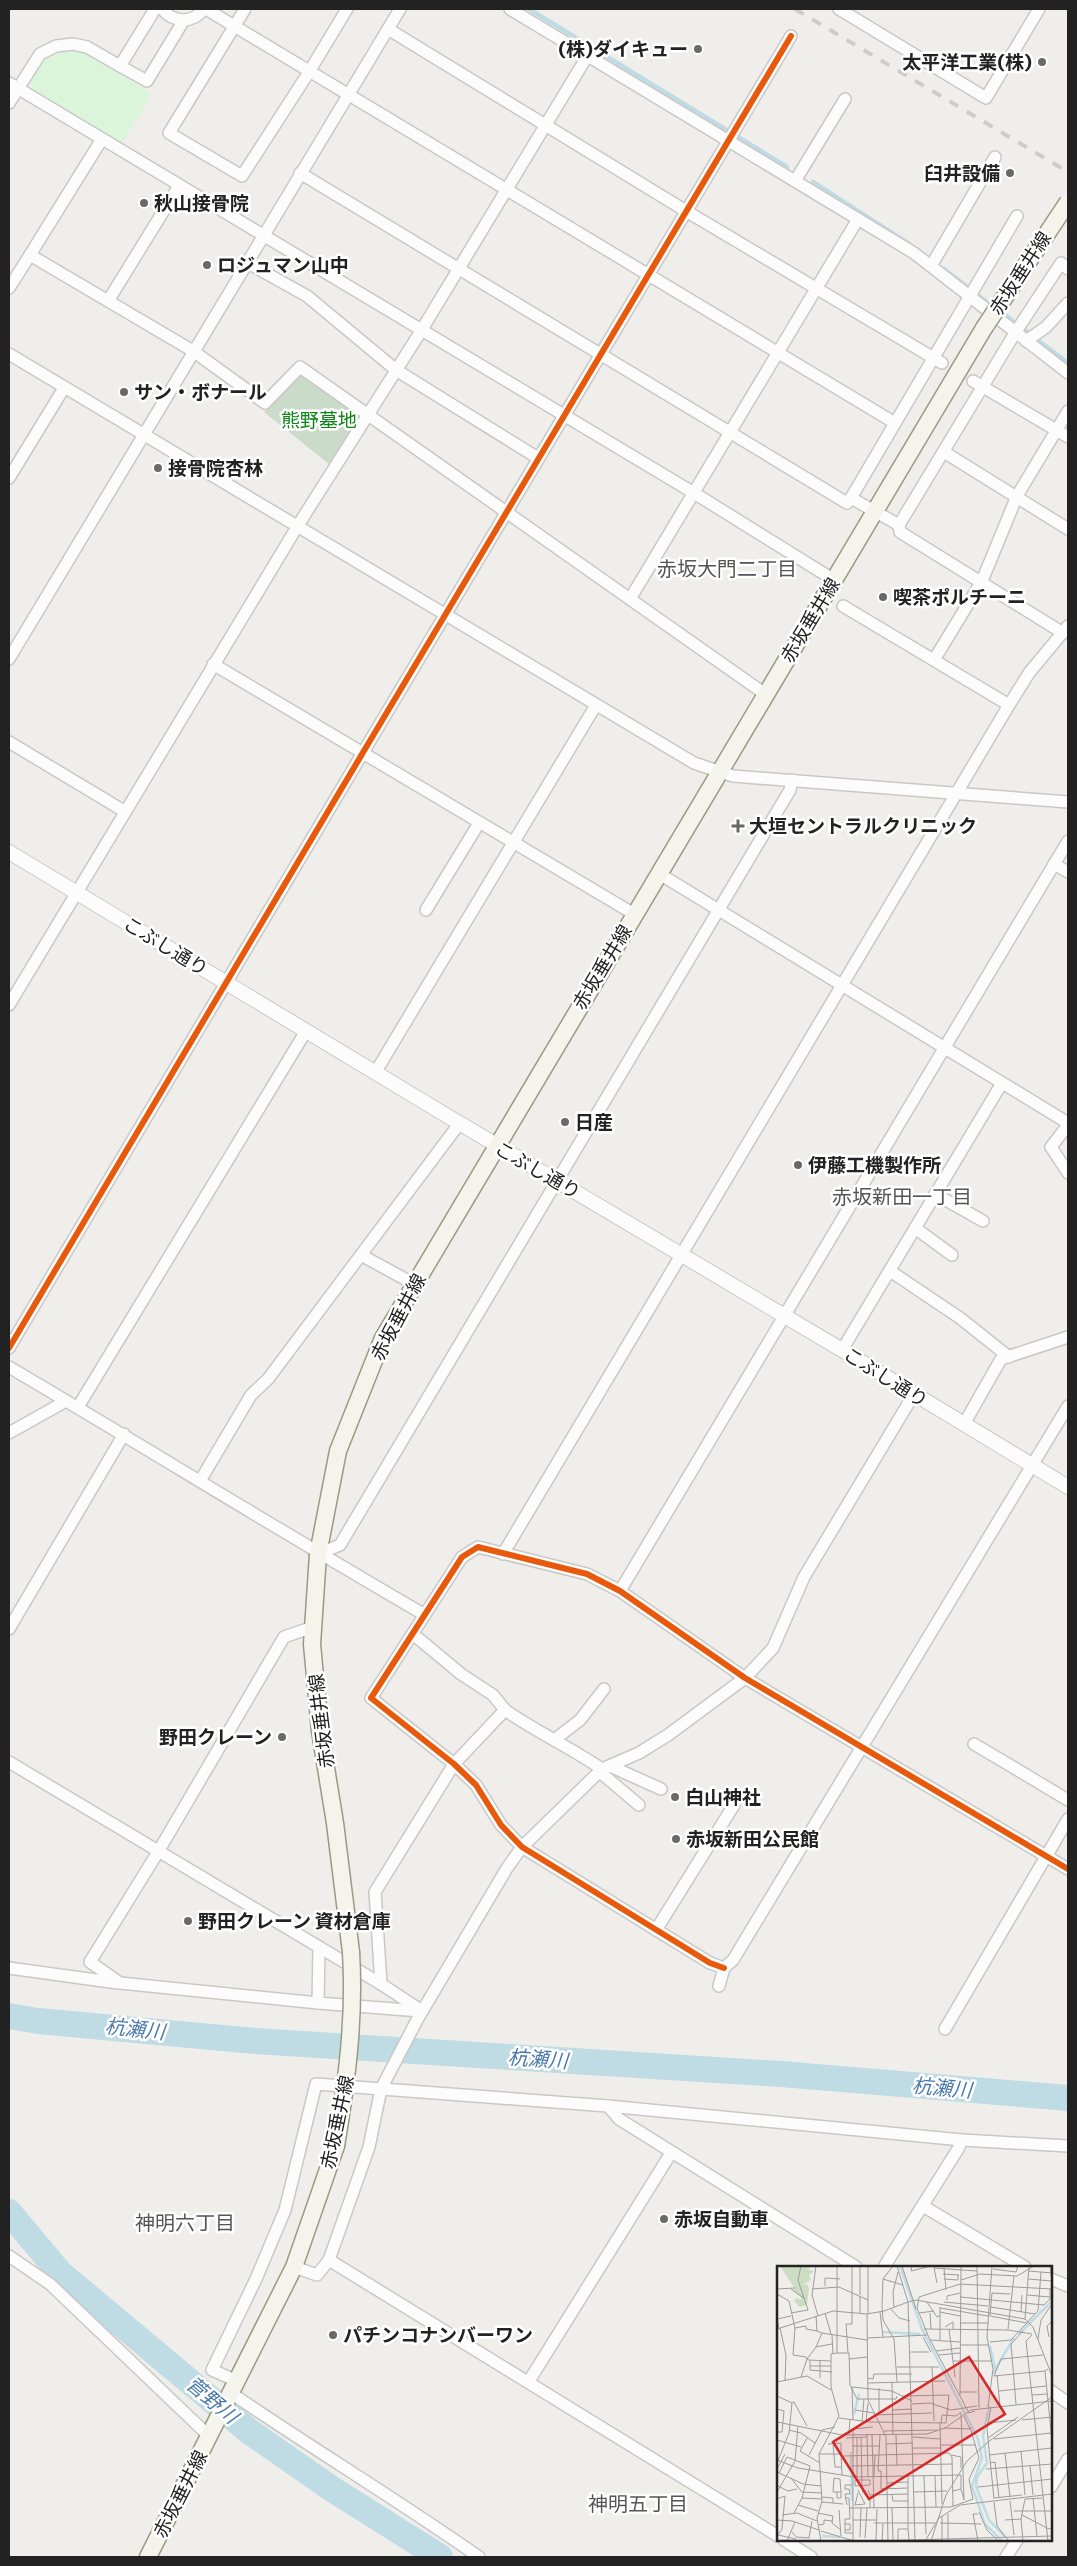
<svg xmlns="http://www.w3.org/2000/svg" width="1077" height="2566" viewBox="0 0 1077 2566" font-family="Commissioner,'Noto Sans JP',sans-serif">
	<rect width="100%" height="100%" fill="#f0eeeb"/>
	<path fill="#cadbca" d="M298,374H302L361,416L329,464L264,412Z"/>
	<path fill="#daf5da" d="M83,51L152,94L122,143L33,91L31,80C47,54 53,52 83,51Z"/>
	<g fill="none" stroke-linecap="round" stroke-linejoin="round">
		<g stroke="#bfdbe3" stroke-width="4.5">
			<path d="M529,9L787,167"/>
			<path d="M813,182L909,244"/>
			<path d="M944,269L993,307"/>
			<path d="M1000,311L1068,363"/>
		</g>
		<g stroke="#bfdbe3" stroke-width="26">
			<path d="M9,2016L38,2021L255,2041L781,2074L1068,2098"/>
			<path d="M9,2212L60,2273L250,2432L332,2489L440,2557"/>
		</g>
		<defs>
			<g id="minor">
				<path d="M155,9L120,66L147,81L184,20"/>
				<path d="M162,9C174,23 192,24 204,9"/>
				<path d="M206,9L895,423"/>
				<path d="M245,9L169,133L242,176L309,72L347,9"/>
				<path d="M510,9L914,253L1068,373"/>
				<path d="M839,9L986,98L1039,9"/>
				<path d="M388,29L686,211L942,363"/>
				<path d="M9,83L694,493L834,580"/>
				<path d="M9,103L40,54L56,46L73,44L87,47L120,66"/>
				<path d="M300,173L847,503L851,498L899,525L1015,333L1061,263L1068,269"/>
				<path d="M795,181L845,99"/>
				<path d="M30,255L102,139"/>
				<path d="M246,262L307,296L396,370L538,458"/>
				<path d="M931,266L995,157"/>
				<path d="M9,288L30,255L193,351L265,403L300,367L765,694"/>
				<path d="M108,301L179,186"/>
				<path d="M1026,341L1046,327L1068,303"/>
				<path d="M9,354L694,763L733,776L1068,802"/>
				<path d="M973,381L1068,437"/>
				<path d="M944,452L1068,529"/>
				<path d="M9,478L64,388"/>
				<path d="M851,498L1017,216"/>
				<path d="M899,525L900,532L1063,633"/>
				<path d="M630,599L858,219"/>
				<path d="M843,606L1009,705"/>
				<path d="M9,659L400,9"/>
				<path d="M934,660L982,581L1017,496L1068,411"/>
				<path d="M213,664L634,914"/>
				<path d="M9,742L124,811"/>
				<path d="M1054,864L1068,872"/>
				<path d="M658,873L1068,1123"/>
				<path d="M426,910L479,823"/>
				<path d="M9,1005L297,527L421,331L588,55"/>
				<path d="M375,1073L596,705"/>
				<path d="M1068,1125L1051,1147L1068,1173"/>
				<path d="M935,1194L983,1221"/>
				<path d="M915,1228L952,1255"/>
				<path d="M361,1255L414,1284"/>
				<path d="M890,1271L960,1318L1009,1357"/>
				<path d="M9,1348C269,910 529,473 791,36"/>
				<path d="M842,1350L1002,1083"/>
				<path d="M9,1367C148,1449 285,1534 425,1615"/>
				<path d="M78,1407L306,1031"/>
				<path d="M964,1424L1001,1359L1068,1337"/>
				<path d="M9,1433L66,1401"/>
				<path d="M200,1481L251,1395L268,1379L459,1124"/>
				<path d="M318,1554L340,1545L790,790L792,780"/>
				<path d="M503,1554L1009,705L1029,673L1068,626"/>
				<path d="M620,1591L1068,841"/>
				<path d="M313,1627L284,1637L158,1852L90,1962L120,1983L318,2003"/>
				<path d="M9,1629L124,1434"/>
				<path d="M413,1634L461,1674L493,1695L505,1710L454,1764L375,1892L381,1984L422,2011"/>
				<path d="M505,1710C537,1732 571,1748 602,1769"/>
				<path d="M554,1740L580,1720L604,1689"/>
				<path d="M974,1744L1068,1800"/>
				<path d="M9,1762L381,1984"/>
				<path d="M610,1766L661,1789"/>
				<path d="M600,1772L639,1805"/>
				<path d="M656,1930L734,1805"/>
				<path d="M319,1947L318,2003L420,2011"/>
				<path d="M9,1968L118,1983"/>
				<path d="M724,1968L710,1963L522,1847L501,1825L476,1785L454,1764L371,1698L462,1557L478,1547L587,1574L620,1591L745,1678L1068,1869"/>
				<path d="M719,1986L724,1968L733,1960L1068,1406"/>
				<path d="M945,2029L1068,1819"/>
				<path d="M608,2106L619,2119L856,2267"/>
				<path d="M923,2206L1025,2267"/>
				<path d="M9,2256L50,2284L209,2436"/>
				<path d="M329,2260L778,2536"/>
				<path d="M294,2267L317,2275L329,2260L369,2147L381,2089L417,2020L507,1868L522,1847L602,1769L639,1753L668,1735L745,1678L773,1648L804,1577L914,1394"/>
				<path d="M884,2267L958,2149L962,2140"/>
				<path d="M1051,2279L1068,2286"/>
				<path d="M237,2381L212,2370L256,2279L285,2210L316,2084L608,2106L962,2140L1068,2146"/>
				<path d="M529,2381L671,2153"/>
				<path d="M1051,2391L1068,2403"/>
				<path d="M231,2393C313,2449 398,2500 479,2557"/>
				<path d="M1051,2487L1068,2459"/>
				<path d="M784,2540L811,2557"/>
				<path d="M1006,2557L1017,2540"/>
			</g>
			<path id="tertiary" d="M9,852L444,1114L842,1350L1068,1487"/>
			<g id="secondary">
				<path d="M351,1952L335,1823L320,1731L312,1644L318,1554L338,1451L383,1338L984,328"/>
				<path d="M148,2557L294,2267L336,2146"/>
			</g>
		</defs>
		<use href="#minor" stroke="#c9c8c7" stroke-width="14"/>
		<use href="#tertiary" stroke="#c9c8c7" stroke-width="16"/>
		<use href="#secondary" stroke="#999a82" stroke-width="19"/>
		<use href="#minor" stroke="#fdfcfc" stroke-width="11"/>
		<use href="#tertiary" stroke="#fdfcfc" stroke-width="14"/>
		<use href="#secondary" stroke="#f4f4ed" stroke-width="16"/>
		<path stroke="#ccc" stroke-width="4" stroke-dasharray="10 10" stroke-linecap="butt" d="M795,9L1068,172"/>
		<defs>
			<g id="secondary-bridge">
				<path d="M984,328L1068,202"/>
				<path d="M336,2146C347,2080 355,2018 351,1952"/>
			</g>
		</defs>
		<use href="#secondary-bridge" stroke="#999a82" stroke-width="19" stroke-linecap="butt"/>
		<use href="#secondary-bridge" stroke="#f4f4ed" stroke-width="16"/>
		<defs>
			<g id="cycleway">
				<path d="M9,1348C269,910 529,473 791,36"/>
				<path d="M724,1968L710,1963L522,1847L501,1825L476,1785L454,1764L371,1698L462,1557L478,1547L587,1574L620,1591L745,1678L1068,1869"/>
			</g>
		</defs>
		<use href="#cycleway" stroke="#fff" stroke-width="9"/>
		<use href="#cycleway" stroke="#e8590c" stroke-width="6"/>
	</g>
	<g fill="#6a6968" stroke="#fff" stroke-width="2">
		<circle cx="698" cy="49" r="5"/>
		<circle cx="1042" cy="62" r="5"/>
		<circle cx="1010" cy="173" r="5"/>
		<circle cx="144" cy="203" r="5"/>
		<circle cx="207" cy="265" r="5"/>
		<circle cx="124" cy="392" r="5"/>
		<circle cx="158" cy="468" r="5"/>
		<circle cx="883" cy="597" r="5"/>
		<path d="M735.5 818.5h5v5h5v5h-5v5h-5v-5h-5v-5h5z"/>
		<circle cx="565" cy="1122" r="5"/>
		<circle cx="798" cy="1165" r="5"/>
		<circle cx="282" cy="1737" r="5"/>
		<circle cx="675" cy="1797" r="5"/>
		<circle cx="676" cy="1839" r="5"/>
		<circle cx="188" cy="1921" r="5"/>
		<circle cx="664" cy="2219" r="5"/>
		<circle cx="333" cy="2335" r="5"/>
	</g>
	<g text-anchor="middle" stroke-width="5" stroke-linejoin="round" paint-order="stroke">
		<g font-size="19" font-weight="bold" fill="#222" stroke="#fff" text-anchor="start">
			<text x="688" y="56" text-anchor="end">(株)ダイキュー</text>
			<text x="1032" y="69" text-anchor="end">太平洋工業(株)</text>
			<text x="1000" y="180" text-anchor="end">臼井設備</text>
			<text x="154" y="210">秋山接骨院</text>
			<text x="217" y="272">ロジュマン山中</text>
			<text x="134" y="399">サン・ボナール</text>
			<text x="168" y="475">接骨院杏林</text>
			<text x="893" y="604">喫茶ポルチーニ</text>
			<text x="749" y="833">大垣セントラルクリニック</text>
			<text x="575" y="1129">日産</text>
			<text x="808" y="1172">伊藤工機製作所</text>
			<text x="272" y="1744" text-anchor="end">野田クレーン</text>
			<text x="685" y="1804">白山神社</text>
			<text x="686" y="1846">赤坂新田公民館</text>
			<text x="198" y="1928">野田クレーン 資材倉庫</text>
			<text x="674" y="2226">赤坂自動車</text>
			<text x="343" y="2342">パチンコナンバーワン</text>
		</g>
		<g font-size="19" fill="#222" stroke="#fff">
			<text transform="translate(1020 273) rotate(-57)" y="7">赤坂垂井線</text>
			<text transform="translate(810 620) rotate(-59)" y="7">赤坂垂井線</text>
			<text transform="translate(166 946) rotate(31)" y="7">こぶし通り</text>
			<text transform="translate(602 967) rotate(-59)" y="7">赤坂垂井線</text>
			<text transform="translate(538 1170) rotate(30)" y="7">こぶし通り</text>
			<text transform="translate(398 1317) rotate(-62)" y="7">赤坂垂井線</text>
			<text transform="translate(886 1377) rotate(32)" y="7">こぶし通り</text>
			<text transform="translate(321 1721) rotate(-97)" y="7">赤坂垂井線</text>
			<text transform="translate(337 2122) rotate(-78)" y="7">赤坂垂井線</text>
			<text transform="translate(180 2494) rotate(-63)" y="7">赤坂垂井線</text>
		</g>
		<g font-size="19" fill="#0c8416" stroke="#fff">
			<text x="319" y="427">熊野墓地</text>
		</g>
		<g font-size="20" fill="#555" stroke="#fff">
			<text x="727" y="576">赤坂大門二丁目</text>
			<text x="902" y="1204">赤坂新田一丁目</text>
			<text x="185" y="2230">神明六丁目</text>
			<text x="638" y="2511">神明五丁目</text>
		</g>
		<g font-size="20" font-style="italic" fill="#4a7aab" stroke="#fff">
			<text transform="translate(135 2029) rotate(6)" y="7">杭瀬川</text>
			<text transform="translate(538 2059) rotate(4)" y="7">杭瀬川</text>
			<text transform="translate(942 2088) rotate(5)" y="7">杭瀬川</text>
			<text transform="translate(212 2400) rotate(40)" y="7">菅野川</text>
		</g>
	</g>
	<g transform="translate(777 2266)">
		<rect width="275" height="275" fill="#f0eeeb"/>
		<path d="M3,0H33L32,4L37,5L32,9L34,14L25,19L30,18L32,22L30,39L23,41L17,35L19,32L24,34V31L15,24L18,23Z" fill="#cbdec1"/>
		<path fill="none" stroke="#bfdbe3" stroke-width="2.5" d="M123,0L145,63L201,173L205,192L195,220L208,258L225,275M105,66L143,68M242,68L275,35M213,80L218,102M216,107L237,72M212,140L206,170L210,197L200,211L199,220L212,254L228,271M77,148L82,128M74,186L75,235M45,270L63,271"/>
		<path fill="none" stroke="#9e9c9b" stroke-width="1" d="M24,0L21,14L31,44M39,0L35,29L41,50M60,0V45M75,0V26M91,0V47M116,0L106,13L105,40L106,54L117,73L120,116M120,0L131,36L139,34L248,53L256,61L275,110M125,0L139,43M135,0L134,5L154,0M200,0L202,142M273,0L275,17M157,2L200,5M157,2L160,17M167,2L169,24M216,3L239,6L241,0M252,5L275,7M166,8L182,9M106,13L126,19M167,13L181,14V9M251,13L275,15M184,14L203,8L240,10L257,0M48,20V12L63,13M0,23L18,22M14,23L28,33M35,23L62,21L91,34M215,27L213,50L250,57M215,27L233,28M0,28L12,35L18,62L16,89L29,91L31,94L54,95M83,29V0M250,29L273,31M83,30V47M183,31L267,39L273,33V23M170,34V30L183,27M131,36L138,275M150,36L160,51L163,49M167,36L211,40M117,41L116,26L121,6M163,41V75M214,41L258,48L261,45L264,6M163,42L211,50M114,43L122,52L133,55M103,46L106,71M163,46L183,50M244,46L245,29M14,47L31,44M48,47L54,68M142,47L157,45M153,47L154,63M90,48L91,134L109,171L111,275M248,53L252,0M183,57H211M168,61L176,56V63M3,62L9,89L8,115M18,62L29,60V63L40,65M0,63L56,45L90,48L107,45L131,36M2,63L0,53L14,50M147,63L231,64L255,68M172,63L178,111M231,63L237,10M45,67L90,74M55,69L56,88M255,69L249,75L271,275M146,71L154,86M272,71L270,60L275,55M90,72L150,69M152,72L140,42L142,31L183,18L275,23M152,72L192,147L198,145M261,73L264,54L275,38M153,74L183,76M213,76L234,74L258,48M183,79H212M39,81L45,67L40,65L39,50M159,85L183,82M134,86H152M60,87H72L73,119L80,133H119L120,130M71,87L69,58H75V26M162,89L183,87M72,93L90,91M224,93L217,110L268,105M224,93L266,89M33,95V104L55,106M176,95H215M33,100H54M120,101H162M155,101L157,155M271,103L268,105L275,175M220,109L223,140M24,111L30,93L39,81L55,78M43,112V95M91,112L96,113L97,108H135M0,116L30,110L54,124M91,117L168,115M115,117L116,169M0,120V145M102,122V148M222,125L269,120M183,126H200M183,129L184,0M255,129L270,128M0,130L15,137M126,130L172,129M15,137L17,136L30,160M135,138L153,137L174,144L200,140M239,138L234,78L246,65M211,141L216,103L210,71L215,0M214,141L210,163L217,233M0,143L7,145L5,166H0M78,144L97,147M116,144L135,143M184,147L187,234M98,149L155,147M62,152L93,156L169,157L172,129M76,154L75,121L115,125L135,135M245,154L275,151M85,155L87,133M89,155L91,137M0,156L65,169L150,168L168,162L194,144L275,135M163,157L165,238M164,157L165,149L179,150L184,146M211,157L239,154M167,162L193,163L187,150M12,164L24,167L38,177M107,165L160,164M72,168L73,153M90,168L91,211M95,169L97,242M103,169L101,205H104V223L131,222V210M119,169L120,199M80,171V211M84,171L85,222M136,171L163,173M30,172L23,185L43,197M69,172L90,171M211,172L241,151M217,173L274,167M0,174L24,181M56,177L58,201H64M51,178L64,177V188M109,178L136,177M163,179H199M75,180H102M136,182H164M244,185L248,229M228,187L233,231M42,188H64L65,209M32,189L45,164L58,161M174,189L184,191V202M212,189L275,182M67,190L172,187L175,191L176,240M0,194L21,202L77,211L184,209V223M0,197L12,167L15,137M213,197L218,196L222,232M75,200L175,198M253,200L256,229M0,203L8,188M209,203L275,198M0,206L26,218L44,220M2,207L10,191L33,200L25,232L45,233M147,210L149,268M158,210L159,241M97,211L98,189M14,212L24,225M78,214H93V219L78,220ZM110,217L131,216M1,220L11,225L20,223M201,221L275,213M131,222V263M81,224L88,238M91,224L93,229L131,228M85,225L93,234V242M176,225L184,223L187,234M0,226L18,195L21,160M24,226L45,227M60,226V232H64V226L63,213L57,212L56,226H64M137,226L170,225M81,227L78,239L88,238M115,229L116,235H131M45,231L56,232V237M68,232H72L73,253H68V267H76M217,232L245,229M256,232L260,270M0,233L8,230L5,263L1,269M233,235L237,269M45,236L66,238M217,236L220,260L232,275M21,239L41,245M70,239L68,228H73L72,223H68V219H75M73,242L174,241L196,233L192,213L202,192L193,161M115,242L116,275M62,244L64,270M237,245H275M202,246L210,264L221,275M17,247L25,232M41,247L56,250L55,257L64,264M171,248V273M5,249L20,247L40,255M245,249L272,263L275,261M165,250V275M0,254L15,255L42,264M76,254H99M228,254L244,253M97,257H158M163,257L204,258M68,258H73V264H68M42,259L47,258V254L55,255M44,265L77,275M15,266L19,271L32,272M1,269L19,273M83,271L84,242M32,272L35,255M88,272L90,242M10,275L18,256M44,275L40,252L45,235L42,188L62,150L54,121V88L60,87V45M76,275V163L96,161M98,275L275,270M99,275L100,243M105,275L106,258M121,275V263H131L132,274M148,275L162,252L183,239L275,228M154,275L169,229L190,195L211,176L275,131M201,275L196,248H201M246,275L244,253L248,233L265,232"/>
		<path fill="#d62828" fill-opacity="0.15" stroke="#d62828" stroke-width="2.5" d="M192,91L228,148L92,233L56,176Z"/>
		<rect width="275" height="275" fill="none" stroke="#222" stroke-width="2.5"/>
	</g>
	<rect width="1077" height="2566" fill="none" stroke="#222222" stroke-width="20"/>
</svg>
